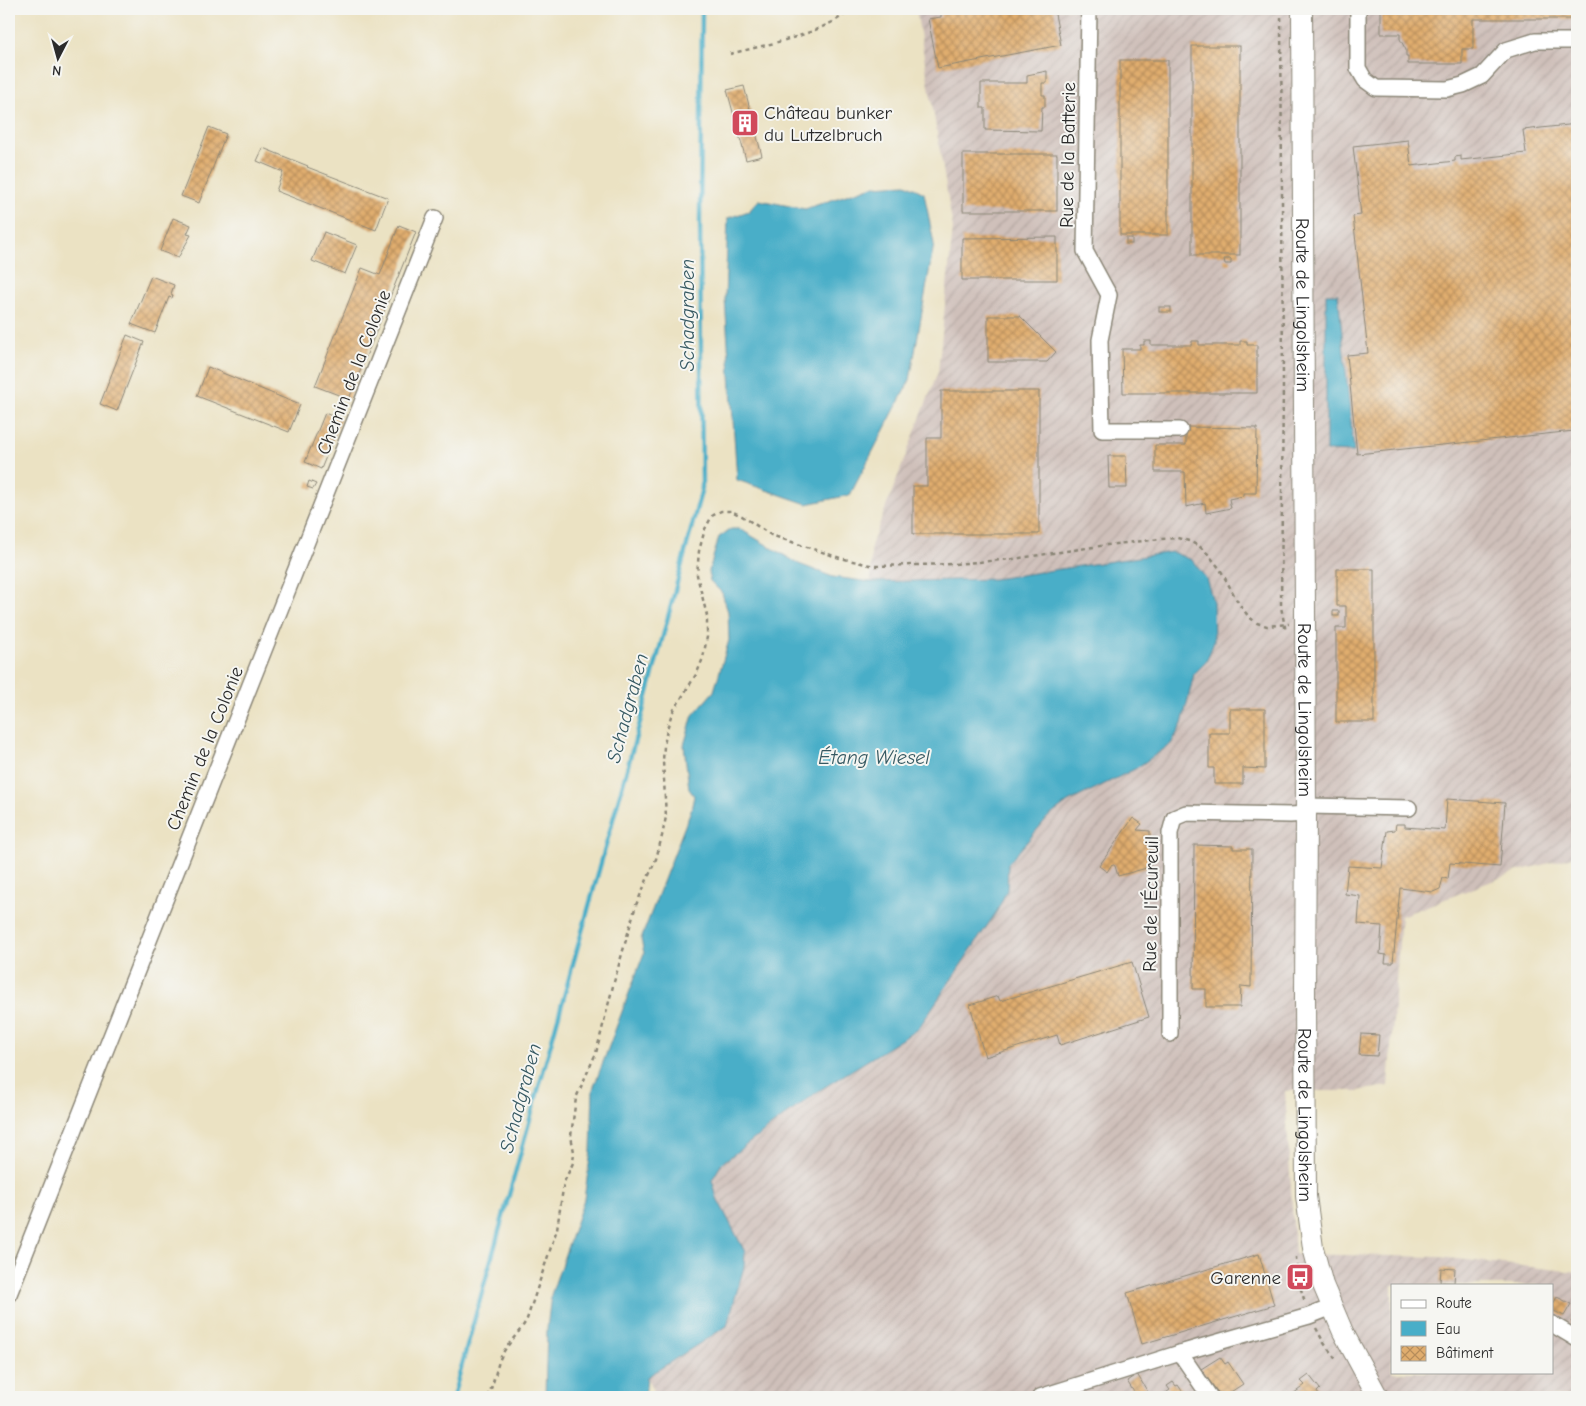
<svg xmlns="http://www.w3.org/2000/svg" width="1586" height="1406" viewBox="0 0 1586 1406" font-family="'Comic Neue',sans-serif">
	<defs>
		<pattern id="industrial-furrows" width="10" height="10" patternUnits="userSpaceOnUse" patternTransform="scale(1.25)"><rect width="10" height="10" fill="#cfc0ba"/><path d="M-1 1l2-2M0 10L10 0M9 11l2-2" fill="none" stroke="#b2a5a0"/></pattern>
		<pattern id="building-cross-hatch" width="8" height="8" patternUnits="userSpaceOnUse" patternTransform="scale(1.25)"><rect width="8" height="8" fill="#e0ad6e"/><path d="M0 0l8 8M0 8l8-8" fill="none" stroke="#b68d5b"/></pattern>
	</defs>
	<rect width="100%" height="100%" fill="#f6f6f2"/>
	<filter id="ink" filterUnits="userSpaceOnUse"><feTurbulence type="fractalNoise" baseFrequency=".02" numOctaves="2"/><feDisplacementMap in="SourceGraphic" scale="10" xChannelSelector="R" yChannelSelector="G"/><feConvolveMatrix kernelMatrix="1 2 1 2 8 2 1 2 1" color-interpolation-filters="sRGB"/></filter>
	<filter id="wash" filterUnits="userSpaceOnUse"><feTurbulence type="fractalNoise" baseFrequency=".0096" numOctaves="4" result="noise"/><feDisplacementMap in="SourceGraphic" scale="20" xChannelSelector="R" yChannelSelector="G"/><feGaussianBlur stdDeviation="1.12" result="paint"/><feColorMatrix in="noise" values="0 0 0 0 0 0 0 0 0 0 0 0 0 0 0 0 0 1.4 0 .05"/><feComposite in="paint" operator="in"/></filter>
	<g filter="url(#wash)">
		<rect width="100%" height="100%" fill="#ebe2c3"/>
		<path fill="url(#industrial-furrows)" fill-rule="evenodd" d="M916,9H1577V856L1518,871L1401,916L1388,1086L1357,1091H1285L1295,1254L1439,1257L1577,1272V1397H657L646,1377L727,1326L717,1198L712,1180L722,1163L820,1090L918,1029L1007,890L1008,864L1048,817L1068,802L1135,769L1171,744L1182,724L1194,674L1206,662L994,579L871,582V546L938,372L953,228ZM1392,1285H1552V1372H1392Z"/>
		<g fill="#49aec8" stroke="#3a6c7a">
			<path d="M906,184L924,193L934,244L910,380L850,495L807,504L737,480L725,299L728,218L749,211L759,200L805,209L873,186Z"/>
			<path d="M1338,294L1354,452L1326,451V294Z"/>
			<path d="M731,529H740L799,564L833,577L871,582L994,579L1172,552L1192,560L1206,578L1213,601L1214,642L1206,662L1194,674L1182,724L1171,744L1135,769L1068,802L1048,817L1008,864L1007,890L997,911L918,1029L820,1090L722,1163L712,1180L717,1198L745,1252L744,1267L727,1326L647,1377L645,1397H545L547,1329L551,1295L584,1199L591,1151L593,1089L644,953L641,939L691,810L694,796L689,789L684,745L693,715L714,691L729,640L728,612L722,593L710,581L709,571L719,537Z"/>
		</g>
		<g fill="none" stroke-linecap="round" stroke-linejoin="round">
			<path stroke="#49aec8" stroke-width="4.5" d="M453,1397L645,704L702,488L700,219L702,9"/>
		</g>
		<g id="blocks">
			<g fill="url(#building-cross-hatch)">
				<path d="M961,9H969L970,12L982,9H1054L1061,45L938,68L928,19L941,17V13Z"/>
				<path d="M1162,9H1176V10L1163,12Z"/>
				<path d="M1381,9H1577V19H1473V49H1462V64H1408V56H1406V50L1400,39V34H1381Z"/>
				<rect x="1192" y="46" width="48" height="209"/>
				<rect x="1120" y="60" width="48" height="175"/>
				<path d="M1047,71V83H1042V95H1045V107H1042L1041,131L985,130V108H981V83H1027V75Z"/>
				<path d="M744,86L762,156L746,160L727,90Z"/>
				<path d="M1577,124V452H1576L1574,431L1357,454L1347,355L1368,353L1353,216L1361,215L1353,146L1408,140L1411,166L1455,161V157L1461,156V160L1526,153L1523,130Z"/>
				<path d="M209,127L226,134L199,203L181,196Z"/>
				<path d="M263,148L308,166L307,167L388,198L376,230L276,191L283,172L257,161Z"/>
				<rect x="963" y="154" width="94" height="57"/>
				<path d="M173,218L191,225L187,234L191,235L178,258L160,251Z"/>
				<path d="M399,225L416,232L349,399L315,386L362,268L380,275Z"/>
				<path d="M324,232L357,245L345,274L312,261Z"/>
				<path d="M1057,237V280H962V238Z"/>
				<rect x="1126" y="238" width="6" height="6"/>
				<path d="M1224,259H1231V264H1225Z"/>
				<path d="M151,276L174,285L171,294L173,295L172,298L169,297L155,333L131,324Z"/>
				<rect x="1159" y="307" width="12" height="5"/>
				<path d="M988,316H1020L1056,352L1047,362H988Z"/>
				<path d="M127,335L144,342L117,411L100,404Z"/>
				<path d="M1144,341H1151V345H1192V341H1199V345H1240V341H1247V345H1257V393H1123L1122,349H1140V345H1144Z"/>
				<path d="M208,367L300,405L289,432L197,396Z"/>
				<path d="M941,391H1039V534H913V486H927V438H941Z"/>
				<path d="M325,413L341,420L321,469L305,462Z"/>
				<path d="M1186,427L1257,428L1256,493H1243V496L1229,499L1231,508L1206,513L1205,503L1186,507L1185,472H1155V445H1186Z"/>
				<path d="M1108,456H1126L1127,488H1109Z"/>
				<path d="M309,481L316,484L313,489L307,487Z"/>
				<path d="M1337,569H1374V722H1336V628H1346V606H1337Z"/>
				<rect x="1333" y="611" width="6" height="5"/>
				<path d="M1230,709H1265V769L1243,768V784H1214V768H1209V733H1230Z"/>
				<path d="M1447,799L1505,803L1500,867L1450,863L1448,879L1443,878L1440,889L1433,892L1400,888L1393,963H1385L1386,955L1380,954L1382,926L1358,924L1360,896L1345,894L1348,866L1382,868L1387,831L1395,830L1396,824H1405V827L1445,830Z"/>
				<path d="M1133,818L1142,824L1137,830L1150,831V867L1118,876L1115,866L1112,864L1107,872L1099,866Z"/>
				<path d="M1194,845L1233,846V849H1252L1251,987L1241,986L1240,1007H1206V989H1193Z"/>
				<path d="M1132,962L1149,1017L1060,1045L1057,1035L985,1057L970,1005L998,996L1000,1001Z"/>
				<path d="M1361,1034L1379,1035L1377,1056L1359,1055Z"/>
				<path d="M1259,1254L1274,1305L1142,1344L1127,1293Z"/>
				<path d="M1441,1268L1455,1269L1454,1283L1440,1282Z"/>
				<path d="M1557,1297L1571,1304L1564,1316L1552,1310V1306Z"/>
				<path d="M1577,1312V1326L1571,1322Z"/>
				<path d="M1220,1357L1225,1364L1228,1362L1243,1384L1223,1397L1216,1390L1201,1369Z"/>
				<path d="M1137,1374L1149,1394L1144,1397H1137L1127,1381Z"/>
				<path d="M1309,1375L1320,1389L1317,1392L1320,1397H1289L1305,1385L1301,1381Z"/>
				<path d="M1173,1382L1176,1386L1178,1385L1186,1397H1160L1170,1390L1167,1386Z"/>
				<path d="M1244,1392L1247,1397H1237Z"/>
			</g>
		</g>
	</g>
	<g filter="url(#ink)">
		<use href="#blocks" fill-opacity="0" stroke="#8b8677" stroke-width="1"/>
		<g fill="none" stroke-linecap="round" stroke-linejoin="round">
			<defs>
				<g id="minor">
					<path d="M1089,9L1085,251L1109,295L1100,340L1102,430H1180"/>
					<path d="M1358,9V68L1365,80L1376,88L1447,89L1463,85L1482,76L1506,50L1535,41H1577"/>
					<path d="M1306,806L1409,808"/>
					<path d="M1170,1034V833L1174,818L1186,813L1290,815L1306,814"/>
					<path d="M9,1294L435,218"/>
					<path d="M1552,1324L1577,1339"/>
					<path d="M1180,1353L1210,1397"/>
					<path d="M1040,1397L1180,1353L1309,1316L1332,1307"/>
				</g>
				<g id="major">
					<path id="s1" d="M1302,9L1306,814L1305,996L1306,1196L1313,1248L1323,1285L1343,1332L1378,1397"/>
				</g>
			</defs>
			<use href="#minor" stroke="#8b8677" stroke-width="18"/>
			<use href="#major" stroke="#8b8677" stroke-width="22"/>
			<g stroke="#8b8677" stroke-width="2.5" stroke-dasharray="4 4" stroke-linecap="butt">
				<path d="M1281,9L1283,383L1281,607L1286,632"/>
				<path d="M730,54C768,44 821,35 852,9"/>
				<path d="M1296,1257L1297,1277L1305,1302"/>
				<path d="M1316,1328L1324,1343L1337,1361"/>
				<path d="M487,1397C494,1385 495,1372 500,1359C506,1344 520,1333 527,1319L557,1229L564,1182L573,1163L574,1152L571,1136L576,1098L596,1053L614,982L636,905L656,859L662,836L666,817L663,761L664,746L667,729L672,713L697,673L703,658L707,637V616L697,575L699,551L705,529L712,516L721,511H731L742,516L771,535L840,558L874,566L954,564L1013,559L1107,545L1161,539L1177,538L1189,541L1199,546L1208,554L1220,569L1239,604L1249,617L1257,623L1267,626L1289,624"/>
			</g>
			<use href="#minor" stroke="#fff" stroke-width="15"/>
			<use href="#major" stroke="#fff" stroke-width="20"/>
		</g>
	</g>
	<defs>
		<symbol id="building-square" viewBox="-11 -11 22 22"><rect x="-9" y="-9" width="18" height="18" rx="4" fill="#d1495b" stroke="#f6f6f2"/><path d="M-4-6H4V6H1V3H-1V6H-4ZM-2.5-4.3h1.7v1.8h-1.7ZM.8-4.3h1.7v1.8H.8ZM-2.5-1h1.7V.8h-1.7ZM.8-1h1.7V.8H.8Z" fill="#fff"/></symbol>
		<symbol id="bus-square" viewBox="-11 -11 22 22"><rect x="-9" y="-9" width="18" height="18" rx="4" fill="#d1495b" stroke="#f6f6f2"/><path d="M-5-6H5V4H4V6H2V4H-2V6H-4V4H-5ZM-3.5-4V0h7V-4ZM-3.5 1.2v1.5H-2V1.2ZM2 1.2v1.5H3.5V1.2Z" fill="#fff"/></symbol>
	</defs>
	<g fill-rule="evenodd">
		<use href="#building-square" x="729" y="107" width="32" height="32"/>
		<use href="#bus-square" x="1284" y="1261" width="32" height="32"/>
	</g>
	<g text-anchor="middle" stroke-width="4" stroke-linejoin="round" paint-order="stroke">
		<g font-size="19" fill="#2b2b2b" stroke="#f6f6f2" text-anchor="start">
			<text x="764" y="119">Château bunker<tspan x="764" dy="22">du Lutzelbruch</tspan></text>
			<text x="1281" y="1284" text-anchor="end">Garenne</text>
		</g>
		<g font-size="19" fill="#2b2b2b" stroke="#f6f6f2">
			<text transform="translate(1067 155) rotate(-89)" y="7">Rue de la Batterie</text>
			<text dy="7" stroke="none"><textPath href="#s1" startOffset="296">Route de Lingolsheim</textPath></text>
			<text transform="translate(353 372) rotate(-69)" y="7">Chemin de la Colonie</text>
			<text dy="7" stroke="none"><textPath href="#s1" startOffset="701">Route de Lingolsheim</textPath></text>
			<text transform="translate(204 748) rotate(-68)" y="7">Chemin de la Colonie</text>
			<text transform="translate(1150 904) rotate(-89)" y="7">Rue de l'Écureuil</text>
			<text dy="7" stroke="none"><textPath href="#s1" startOffset="1106">Route de Lingolsheim</textPath></text>
		</g>
		<g font-size="20" font-style="italic" fill="#365962" stroke="#f6f6f2">
			<text transform="translate(687 315) rotate(-90)" y="7">Schadgraben</text>
			<text transform="translate(627 708) rotate(-75)" y="7">Schadgraben</text>
			<text x="874" y="764">Étang Wiesel</text>
			<text transform="translate(520 1098) rotate(-75)" y="7">Schadgraben</text>
		</g>
	</g>
	<rect width="1586" height="1406" fill="none" stroke="#f6f6f2" stroke-width="30"/>
	<rect x="1391" y="1284" width="162" height="90" fill="#f6f6f2" stroke="#a5a5a2"/>
	<rect x="1401" y="1300" width="25" height="8" fill="#ffffff" stroke="#a5a5a2"/>
	<text x="1436" y="1308" font-size="15" fill="#2b2b2b">Route</text>
	<rect x="1401" y="1321" width="25" height="15" fill="#49aec8" stroke="#a5a5a2"/>
	<text x="1436" y="1334" font-size="15" fill="#2b2b2b">Eau</text>
	<rect x="1401" y="1346" width="25" height="15" fill="url(#building-cross-hatch)" stroke="#a5a5a2"/>
	<text x="1436" y="1358" font-size="15" fill="#2b2b2b">Bâtiment</text>
	<g transform="translate(58 58) rotate(186)" stroke="#f6f6f2" stroke-width="4" paint-order="stroke">
	<path d="M0-4L9 19L0 12L-9 19Z" fill="#2b2b2b"/>
	<text y="-8" font-size="14" font-weight="bold" text-anchor="middle" fill="#2b2b2b">N</text>
	</g>
</svg>
